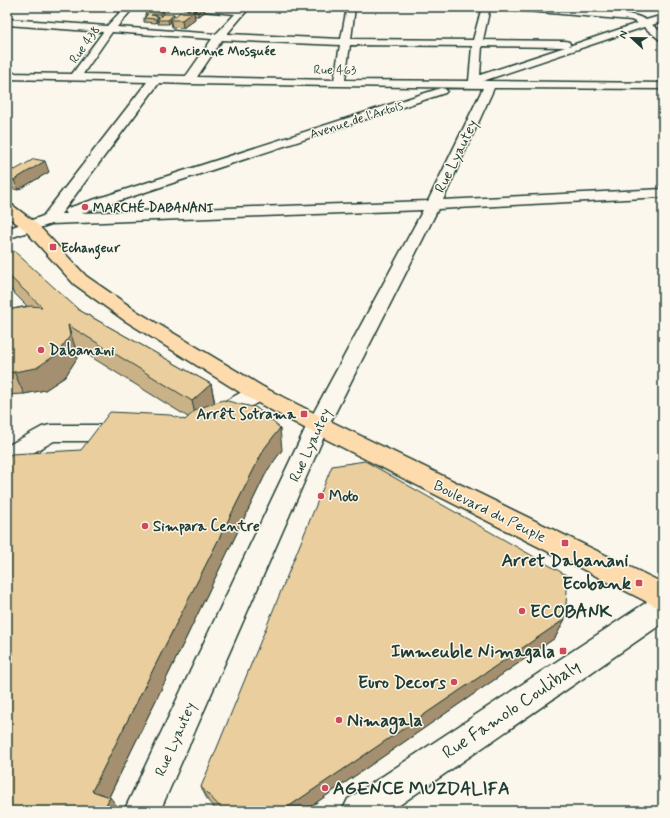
<svg xmlns="http://www.w3.org/2000/svg" width="670" height="818" viewBox="0 0 670 818" font-family="Mynerve,sans-serif">
	<rect width="100%" height="100%" fill="#fbf7ec"/>
	<filter id="ink" filterUnits="userSpaceOnUse"><feTurbulence type="fractalNoise" baseFrequency=".025" numOctaves="2"/><feDisplacementMap in="SourceGraphic" scale="8" xChannelSelector="R" yChannelSelector="G"/><feConvolveMatrix kernelMatrix="1 2 1 2 8 2 1 2 1" color-interpolation-filters="sRGB"/></filter>
	<g filter="url(#ink)">
		<g fill="none" stroke-linecap="round" stroke-linejoin="round">
			<defs>
				<g id="minor">
					<path d="M125,7H134L117,27L216,34L235,14L190,10L186,7H218L239,9L241,7H250L227,34L341,39L347,7H355L351,39L473,40L482,7H490L483,40L565,41L569,42L570,44L569,46L638,23L631,20L515,10L511,7C535,7 630,8 646,20L663,15V21L652,25L663,33V41L660,40L644,27L483,81L663,83V89L494,88L443,200L663,189V197L438,209L329,425L160,811H124L307,425L423,210L51,224L7,239V229L43,216L147,82L7,79V73L72,74L103,32L7,25V19L107,26ZM112,32L212,39L186,76L83,74ZM222,40L340,45L334,80L197,77ZM350,45L472,46L469,81L345,80ZM482,46L565,47L480,75ZM159,83L188,84L483,88L428,201L82,213L445,93L447,91L445,89L441,88L68,208L65,211L67,214H61Z"/>
					<path d="M257,386L265,388L268,393L265,398L222,424L214,426L206,424L203,418L206,412L249,388Z"/>
					<path d="M50,425H123L131,427L134,433L131,439L123,441H54L22,459L15,468L7,471V446L42,427Z"/>
					<path d="M663,594V623L391,811H342L348,799L653,598Z"/>
				</g>
				<path id="major" d="M7,203L12,205L36,223L86,276L138,312L265,388L326,419L663,583V610L310,431L249,398L124,320L74,284L24,229L7,216Z"/>
			</defs>
			<use href="#minor" stroke="#1f3d34" stroke-width="3"/>
			<use href="#major" stroke="#1f3d34" stroke-width="3"/>
			<use href="#minor" fill="#fbf7ec" fill-rule="evenodd"/>
			<use href="#major" fill="#fedbac" fill-rule="evenodd"/>
		</g>
		<g fill="#c9b188" stroke="#1f3d34">
			<path d="M198,10L205,12L198,16H195V15H194L195,19L183,28L172,27L171,22L169,24H158V21L156,23L144,22V18L145,16V14L163,11L164,14H174V17L188,11Z"/>
			<path d="M7,168L15,170L49,172L18,190L7,187Z"/>
			<path d="M7,253L79,310L211,384L215,403L282,450L267,471L109,797L7,811L81,450L185,420L188,417L75,347L77,358L65,377L45,390L24,394L7,395V310L27,306L7,286Z"/>
			<path d="M565,619L555,638L304,811H217L208,801L201,787Z"/>
		</g>
		<g fill="#a4906f" stroke="#1f3d34">
			<path d="M198,8V12H194L195,19L183,28L182,20Z"/>
			<path d="M204,8L205,12L198,16V12Z"/>
			<path d="M163,11L164,15L161,18L160,14Z"/>
			<path d="M174,14V18L170,20L171,22L169,24L168,20Z"/>
			<path d="M158,16L159,20H157L158,21L156,23V19Z"/>
			<path d="M45,161L49,172L18,190L14,180Z"/>
			<path d="M68,325L75,347L77,358L65,377L45,390L24,394L14,372Z"/>
			<path d="M211,384L215,406L197,423L192,401Z"/>
			<path d="M280,428L282,450L267,471L105,805L92,791L264,449Z"/>
			<path d="M565,619L555,638L304,811H282Z"/>
			<path d="M110,797L121,811H103Z"/>
		</g>
		<g fill="#eace9e" stroke="#1f3d34">
			<path d="M192,8H198L193,11H188Z"/>
			<path d="M200,8H204L198,12H194Z"/>
			<path d="M148,10L163,11L160,14H153L151,15L158,16L156,19L144,18L148,14H145Z"/>
			<path d="M183,10L194,11L182,20H170Z"/>
			<path d="M163,14H174L168,20H157Z"/>
			<path d="M34,159L45,161L14,180L7,178V168L15,170Z"/>
			<path d="M14,251L79,310L211,384L192,401L68,325L70,336L56,355L36,368L14,372L7,373V310L31,306L42,307L7,274V253Z"/>
			<path d="M223,400L257,408L280,428L264,449L92,791L110,797L103,811H7V459L11,454L81,450L110,412L170,415L185,420L197,409Z"/>
			<path d="M365,461L568,576L565,619L282,811H224L201,787L332,466Z"/>
		</g>
	</g>
	<g fill="#d1495b" stroke="#fbf7ec" stroke-width="1.5">
		<circle cx="163" cy="50" r="4"/>
		<circle cx="85" cy="207" r="4"/>
		<rect x="49" y="243" width="8" height="8" rx="2"/>
		<circle cx="41" cy="350" r="4"/>
		<rect x="300" y="410" width="8" height="8" rx="2"/>
		<circle cx="321" cy="496" r="4"/>
		<circle cx="145" cy="526" r="4"/>
		<rect x="561" y="539" width="8" height="8" rx="2"/>
		<rect x="635" y="579" width="8" height="8" rx="2"/>
		<circle cx="522" cy="611" r="4"/>
		<rect x="559" y="647" width="8" height="8" rx="2"/>
		<circle cx="454" cy="682" r="4"/>
		<circle cx="339" cy="720" r="4"/>
		<circle cx="325" cy="788" r="4"/>
	</g>
	<g text-anchor="middle" stroke-width="3" stroke-linejoin="round" paint-order="stroke">
		<g font-size="13" fill="#1f3d34" stroke="#fbf7ec">
			<text transform="translate(84 44) rotate(-54)" y="5">Rue 438</text>
			<text transform="translate(335 69) rotate(1)" y="5">Rue 463</text>
			<text transform="translate(356 119) rotate(-18)" y="5">Avenue de l'Artois</text>
		</g>
		<g font-size="13" font-weight="bold" fill="#1f3d34" stroke="#fbf7ec" text-anchor="start">
			<text x="171" y="55">Ancienne Mosquée</text>
			<text x="93" y="212">MARCHÉ DABANANI</text>
			<text x="61" y="252">Echangeur</text>
		</g>
		<g font-size="15" fill="#1f3d34" stroke="#fbf7ec">
			<text transform="translate(456 156) rotate(-64)" y="5">Rue Lyautey</text>
			<text transform="translate(310 445) rotate(-65)" y="5">Rue Lyautey</text>
			<text transform="translate(490 511) rotate(26)" y="5">Boulevard du Peuple</text>
			<text transform="translate(175 739) rotate(-66)" y="5">Rue Lyautey</text>
		</g>
		<g font-size="15" font-weight="bold" fill="#1f3d34" stroke="#fbf7ec" text-anchor="start">
			<text x="49" y="355">Dabanani</text>
			<text x="296" y="419" text-anchor="end">Arrêt Sotrama</text>
			<text x="329" y="501">Moto</text>
			<text x="153" y="531">Simpara Centre</text>
		</g>
		<g font-size="18" font-weight="bold" fill="#1f3d34" stroke="#fbf7ec" text-anchor="end">
			<text x="565" y="566" text-anchor="middle">Arret Dabanani</text>
			<text x="631" y="589">Ecobank</text>
			<text x="530" y="617" text-anchor="start">ECOBANK</text>
			<text x="555" y="657">Immeuble Nimagala</text>
			<text x="446" y="688">Euro Decors</text>
			<text x="347" y="726" text-anchor="start">Nimagala</text>
			<text x="333" y="794" text-anchor="start">AGENCE MUZDALIFA</text>
		</g>
		<g font-size="18" fill="#1f3d34" stroke="#fbf7ec">
			<text transform="translate(511 709) rotate(-34)" y="6">Rue Famolo Coulibaly</text>
		</g>
	</g>
	<rect width="670" height="818" fill="none" stroke="#fbf7ec" stroke-width="24"/>
	<rect x="12" y="12" width="646" height="794" fill="none" stroke="#1f3d34" stroke-width="1.5" filter="url(#ink)"/>
	<g transform="translate(632 38) rotate(292)" stroke="#fbf7ec" stroke-width="3" paint-order="stroke">
	<path d="M0-3L7 15L0 10L-7 15Z" fill="#1f3d34"/>
	<text y="-6" font-size="11" font-weight="bold" text-anchor="middle" fill="#1f3d34">N</text>
	</g>
</svg>
